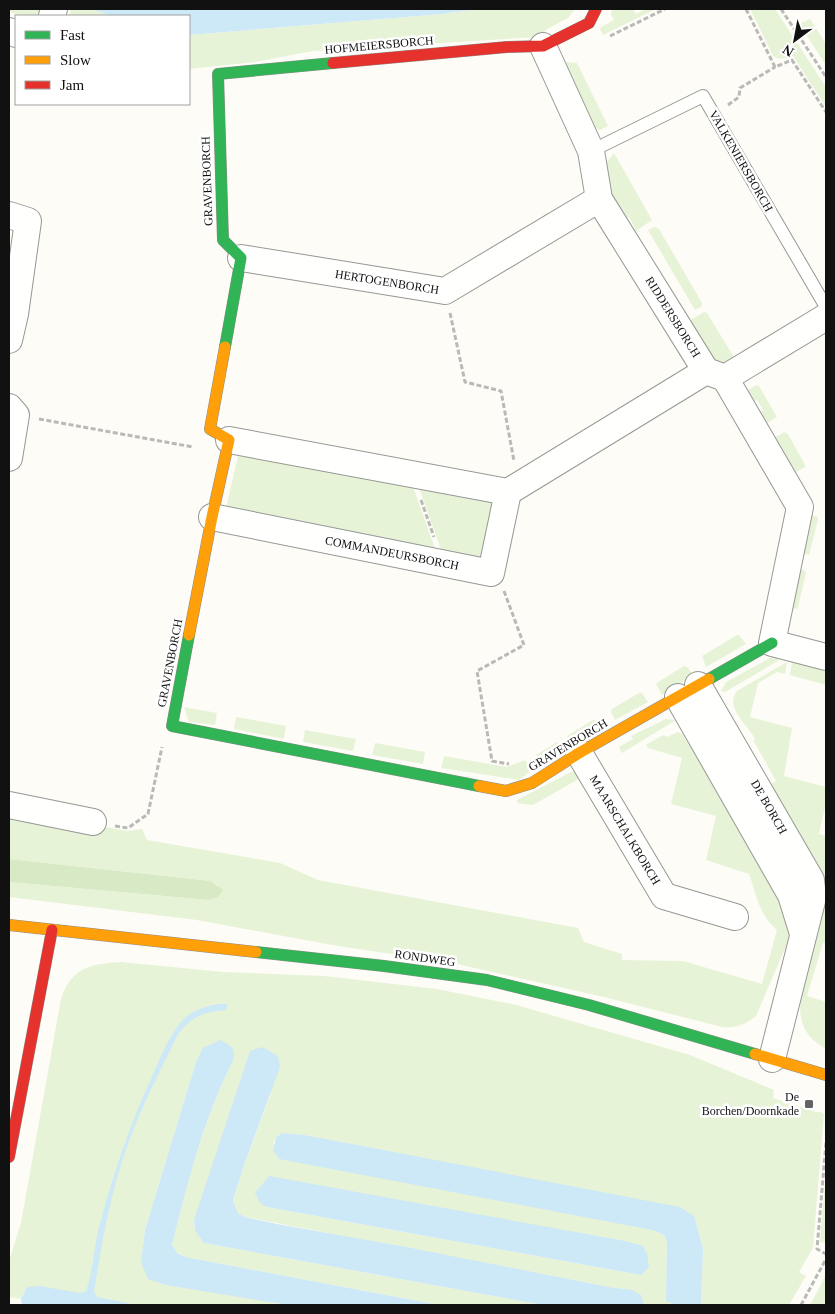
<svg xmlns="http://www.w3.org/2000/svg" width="835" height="1314" viewBox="0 0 835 1314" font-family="Georgia,serif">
	<rect width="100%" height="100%" fill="#fdfcf7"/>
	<g fill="#e7f3d7" fill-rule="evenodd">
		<path d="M9,9H47L43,16H23L9,12Z"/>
		<path d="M71,9H94L95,10L111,16H69Z"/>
		<path d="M479,9H575L568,18L547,29L538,37L313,51L255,62L189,69V35L442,14Z"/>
		<path d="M612,9H633L636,14L646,9H656L603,35L600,29L601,27L614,20L611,14Z"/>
		<path d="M750,9H775L826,87V107L793,56L779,59L773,56Z"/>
		<path d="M810,19L826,44V65L799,24Z"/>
		<path d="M564,62L577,63L608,126L600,130L594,127Z"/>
		<path d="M614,153L652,220L631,234L630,231L635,228L629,217L623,220L607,192L603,167Z"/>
		<path d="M655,227L659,229L702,303V306L695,310L648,230Z"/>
		<path d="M704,312L707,313L737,362L719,367L684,324Z"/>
		<path d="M756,385L759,386L777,417L766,424L758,414L763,410L757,400L751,403L744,393Z"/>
		<path d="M784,432L788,434L805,465V467L794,473L774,438Z"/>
		<path d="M239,452L410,478L438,557L226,508Z"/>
		<path d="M416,479L480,491L494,503L480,560L444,558Z"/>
		<path d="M811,515L818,517V520L809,555L803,553Z"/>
		<path d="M799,569L804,570L806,573L798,607L797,609L791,608Z"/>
		<path d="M737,635H739L746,644L706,667L702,656Z"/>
		<path d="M781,652L778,661L725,692L721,691L726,682Z"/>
		<path d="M787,662L785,674L777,672L758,683L750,717L792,728L784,776L826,787V803L819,834L826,836V943H823L807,996L826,1002V1049C802,1035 798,1020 801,993L784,819L772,783L776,781L753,740L755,739C748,724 724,708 737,691Z"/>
		<path d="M792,662L826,669V685L790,675Z"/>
		<path d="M684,666L687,667L693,675L662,695L656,684L658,682Z"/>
		<path d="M639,693H642L648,702L615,720L611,712L612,709Z"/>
		<path d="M184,707L217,713L215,725L189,722Z"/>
		<path d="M236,717L286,726L284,739L234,729Z"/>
		<path d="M666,719L676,720L622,753L619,747L633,739L631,736Z"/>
		<path d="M593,720L597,721L602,730L572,746L567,736Z"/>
		<path d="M305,730L356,739L353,751L303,742Z"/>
		<path d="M678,732L682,734L689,745L693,744L753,835L791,927L787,944L756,1016C745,1025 737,1028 722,1027L604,997L457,964L332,945L197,920L9,897V882L209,900L218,885L211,881L9,859V809L127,831L142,829L147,840L280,863L318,880L578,928L584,942L622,954V960L683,961L762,984L777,930C760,917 756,894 749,874L706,860L716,816L671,804L682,758L648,748L646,745L663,735L667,737Z"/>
		<path d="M557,742L563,750L540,765L536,755Z"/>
		<path d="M375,743L425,752L423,764L372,755Z"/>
		<path d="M444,756L507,767L525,760L532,770L519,780L441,768Z"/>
		<path d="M571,772H576L582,777L533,805L517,803V800Z"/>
		<path d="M121,962L223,972L324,976L437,989L516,1005L690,1055L774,1090L773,1098L816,1112H821L824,1114L813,1248L799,1272L806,1276L789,1305H701L703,1248L694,1216L387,1151L305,1135L281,1133L276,1138L273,1144L652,1230L664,1235L667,1242L666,1300L677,1305H644C640,1289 623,1289 609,1287L245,1217L238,1213L233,1202L243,1168L271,1093L194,1220L195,1231L204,1243L543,1305H439L190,1258L178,1254L172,1245C188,1182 203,1119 233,1061L196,1062L145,1230L141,1262L274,1303L288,1305H137L27,1287L21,1299L9,1297V1261L21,1223L61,999C72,967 90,964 121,962ZM358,1193L642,1246L641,1275L267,1207Z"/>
		<path d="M826,1172V1240L822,1243L820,1241Z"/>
		<path d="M826,1275V1305H810Z"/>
	</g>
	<path fill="#d8eac5" d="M9,859L211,881L223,890L218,897L209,900L9,882Z"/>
	<g fill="#cde8f7">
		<path d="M94,9H479L442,14L189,35V16H111L95,10Z"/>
		<path d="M219,1004H228L226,1010C204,1012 192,1016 178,1034C163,1065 147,1096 134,1128C113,1179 103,1236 94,1291L97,1297L137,1305H22L21,1299L27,1287L40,1286L80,1293L86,1291C93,1271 94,1248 99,1227C113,1174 131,1122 154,1072C162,1054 170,1033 184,1019C193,1010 207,1006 219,1004Z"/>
		<path d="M220,1040C232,1047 236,1047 233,1061C203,1119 188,1182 172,1245L178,1254L190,1258L439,1305H288L166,1285L148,1279L141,1262L145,1230L196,1062L203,1048Z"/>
		<path d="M262,1047L278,1056L280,1067L243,1168L233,1201L238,1213L245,1217L277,1224L406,1247L609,1287L632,1290L641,1295L644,1305H543L204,1243L195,1231L194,1220L250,1051Z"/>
		<path d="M281,1133L305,1135L680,1207L694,1216L703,1248L701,1305H677L666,1301L667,1242L664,1235L652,1230L279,1159L273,1150L276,1138Z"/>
		<path d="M269,1176L625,1241L643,1246L647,1254L649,1267L641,1275L267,1207L260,1203L255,1193Z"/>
	</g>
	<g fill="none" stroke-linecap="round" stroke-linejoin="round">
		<defs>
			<path id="lane" d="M591,151L703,96L826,307"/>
			<g id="street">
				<path d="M52,16L54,9"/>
				<path d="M9,31L16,34"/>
				<path d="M543,46L591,151L599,199L706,371L725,378L800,507L772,643L826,657"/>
				<path d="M9,215L28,221L15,314L9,340"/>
				<path d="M241,258L445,291L599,199"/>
				<path d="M725,378L826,317"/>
				<path d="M9,407L16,415L9,458"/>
				<path d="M229,440L508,492L706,371"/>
				<path d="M212,517L491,573L508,492"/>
				<path d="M698,685L811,880L813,897L772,1059"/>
				<path d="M678,697L791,895L803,934"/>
				<path d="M579,753L664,896L735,917"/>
				<path d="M9,805L93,822"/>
			</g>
			<g id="fast">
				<path d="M225,347L241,258L223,240L218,74L333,63"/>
				<path d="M189,635L172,726L479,786"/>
				<path d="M709,679L772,643"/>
				<path d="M256,952L384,966L487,980L589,1005L755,1054"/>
			</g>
			<g id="slow">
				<path d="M189,635L212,517L229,440L210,429L225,347"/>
				<path d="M479,786L506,791L532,783L579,753L709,679"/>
				<path d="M9,925L256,952"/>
				<path d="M755,1054L826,1075"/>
			</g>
			<g id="jam">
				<path d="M333,63L507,47L543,46L589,23L596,9"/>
				<path d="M9,1157L52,930"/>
			</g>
		</defs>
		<use href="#lane" stroke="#979795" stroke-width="14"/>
		<use href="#street" stroke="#979795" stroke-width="28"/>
		<use href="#fast" stroke="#8e8d8b" stroke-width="12"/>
		<use href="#slow" stroke="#8e8d8b" stroke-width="12"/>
		<use href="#jam" stroke="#8e8d8b" stroke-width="12"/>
		<g stroke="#b9b9b8" stroke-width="3" stroke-dasharray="5 2.5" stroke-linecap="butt">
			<path d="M746,9L775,67L792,60L826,112"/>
			<path d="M781,9L826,77"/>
			<path d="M610,36L665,9"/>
			<path d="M728,105L739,97L740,88L775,67"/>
			<path d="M450,313L465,382L501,391L514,461"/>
			<path d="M39,419L193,447"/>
			<path d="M421,500L434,537"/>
			<path d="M504,591L524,645L477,671L492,761L509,764"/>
			<path d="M115,826L128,828L148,814L162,747"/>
			<path d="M826,1143L817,1249L826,1254"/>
			<path d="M801,1305L826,1259"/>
		</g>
		<use href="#lane" stroke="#fffffe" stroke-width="12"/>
		<use href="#street" stroke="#fffffe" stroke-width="26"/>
		<use href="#fast" stroke="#30b455" stroke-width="11"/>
		<use href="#slow" stroke="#ff9f0a" stroke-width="11"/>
		<use href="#jam" stroke="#e5322d" stroke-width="11"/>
	</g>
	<rect fill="#646362" stroke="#fff" stroke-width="2" x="804" y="1099" width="10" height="10" rx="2.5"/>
	<g text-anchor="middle" stroke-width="5" stroke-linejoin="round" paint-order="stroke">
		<g font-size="12" fill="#111" stroke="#fff">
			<text transform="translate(379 45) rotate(-5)" y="4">HOFMEIERSBORCH</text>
			<text transform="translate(741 161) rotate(60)" y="4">VALKENIERSBORCH</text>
			<text transform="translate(207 181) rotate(-92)" y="4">GRAVENBORCH</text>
			<text transform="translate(387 282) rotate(9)" y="4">HERTOGENBORCH</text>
			<text transform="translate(673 317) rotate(58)" y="4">RIDDERSBORCH</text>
			<text transform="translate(392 553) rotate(11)" y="4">COMMANDEURSBORCH</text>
			<text transform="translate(170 663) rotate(-79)" y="4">GRAVENBORCH</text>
			<text transform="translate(568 745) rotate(-31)" y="4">GRAVENBORCH</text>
			<text transform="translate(769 807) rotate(60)" y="4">DE BORCH</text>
			<text transform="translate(625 830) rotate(59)" y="4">MAARSCHALKBORCH</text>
			<text transform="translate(425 958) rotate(8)" y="4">RONDWEG</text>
		</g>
		<g font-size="12" fill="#111" stroke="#fff" text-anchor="end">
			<text x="799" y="1101">De<tspan x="799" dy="14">Borchen/Doornkade</tspan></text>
		</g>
	</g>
	<rect width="835" height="1314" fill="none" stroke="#111111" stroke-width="20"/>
	<rect x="15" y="15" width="175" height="90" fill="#ffffff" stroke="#a0a0a0"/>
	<rect x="25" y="31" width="25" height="8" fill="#30b455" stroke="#a0a0a0"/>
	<text x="60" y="40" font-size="15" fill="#111111">Fast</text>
	<rect x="25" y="56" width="25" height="8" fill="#ff9f0a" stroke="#a0a0a0"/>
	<text x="60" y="65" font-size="15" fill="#111111">Slow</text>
	<rect x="25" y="81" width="25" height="8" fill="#e5322d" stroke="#a0a0a0"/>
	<text x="60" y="90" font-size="15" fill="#111111">Jam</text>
	<g transform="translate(795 40) rotate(212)" stroke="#ffffff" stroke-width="4" paint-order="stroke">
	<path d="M0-4L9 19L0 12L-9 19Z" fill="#111111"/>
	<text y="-8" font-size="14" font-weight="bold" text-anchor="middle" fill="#111111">N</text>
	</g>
</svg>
